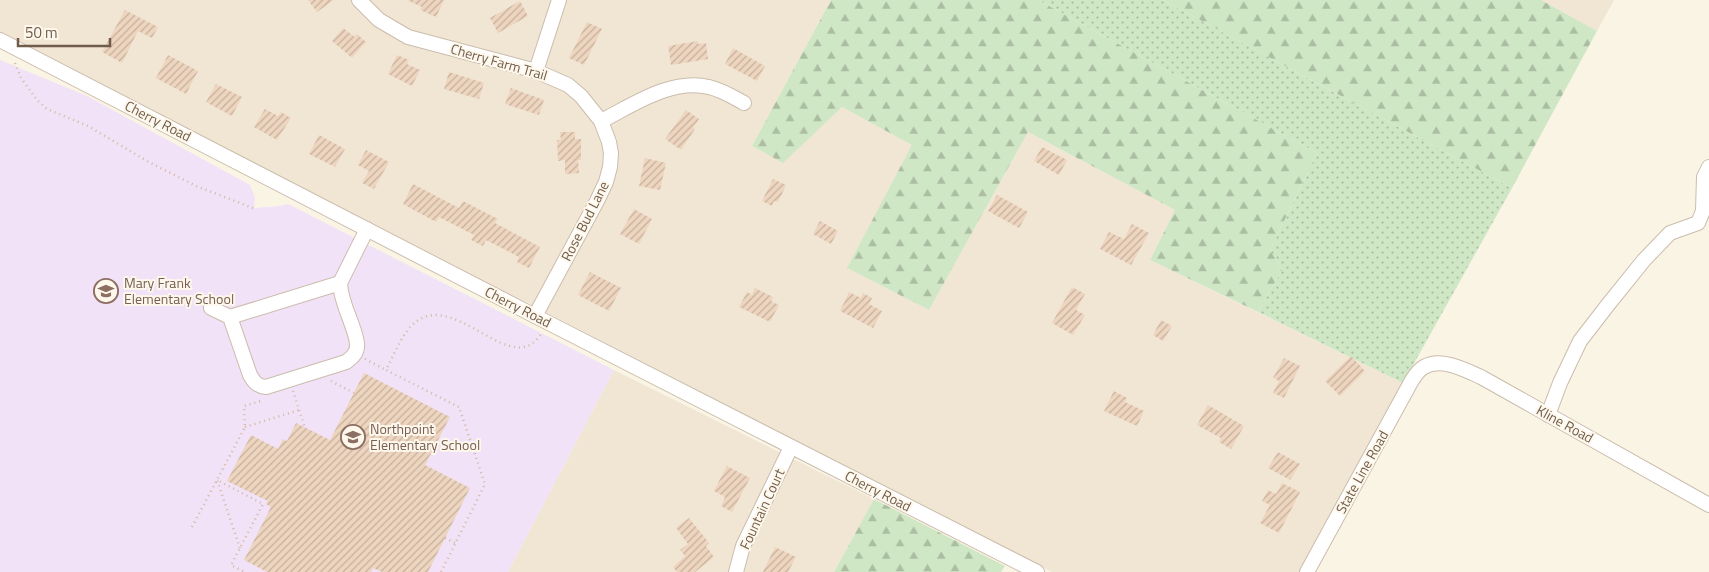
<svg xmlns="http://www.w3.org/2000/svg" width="1709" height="572" viewBox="0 0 1709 572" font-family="'Titillium Web',sans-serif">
	<defs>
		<pattern id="grass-dots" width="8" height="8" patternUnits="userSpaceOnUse" patternTransform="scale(1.25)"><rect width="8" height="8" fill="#cfe7c5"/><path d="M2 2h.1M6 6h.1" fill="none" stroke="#acbea2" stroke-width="1.8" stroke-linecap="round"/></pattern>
		<pattern id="forest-firs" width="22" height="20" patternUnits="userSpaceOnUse" patternTransform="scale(1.25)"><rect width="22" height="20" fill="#cfe7c5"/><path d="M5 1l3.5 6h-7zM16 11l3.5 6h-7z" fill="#acbea2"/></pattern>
		<pattern id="building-hatch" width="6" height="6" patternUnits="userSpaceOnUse" patternTransform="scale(1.25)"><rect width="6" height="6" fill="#eed5bf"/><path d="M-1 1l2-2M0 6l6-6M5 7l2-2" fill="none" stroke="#c5b09d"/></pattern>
	</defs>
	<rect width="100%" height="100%" fill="#faf4e5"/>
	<g fill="#f1e6d4">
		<path d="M0,0H831L752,146L783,162L842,107L913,145L847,268L929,310L1028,132L1175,210L1150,260L1403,383L1301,572H1052L0,32Z"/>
		<path d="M1541,0H1614L1597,31Z"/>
		<path d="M614,370L874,499L834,572H508Z"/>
	</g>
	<path fill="#f1e2f7" d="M0,60L87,96L250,185L255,197L254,208L280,206L288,204L614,370L508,572H0Z"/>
	<path fill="url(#grass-dots)" d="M1038,0H1163L1512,188L1403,383L1258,312L1282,270L1270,250L1317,153Z"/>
	<g fill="url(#forest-firs)">
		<path d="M831,0H1038L1317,153L1270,250L1282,270L1258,312L1150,260L1175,210L1028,132L929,310L847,268L912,145L842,107L783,163L752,146Z"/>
		<path d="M1163,0H1541L1597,31L1512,188Z"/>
		<path d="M874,499L1005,566L1001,572H834Z"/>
	</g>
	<g fill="url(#building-hatch)">
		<path d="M308,0H334L317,12Z"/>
		<path d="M407,0H444L436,17L420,10L422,7Z"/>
		<path d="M520,1L528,16L498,33L490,18Z"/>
		<path d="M125,10L158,27L152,38L138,31L122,63L102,52Z"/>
		<path d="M587,22L602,29L584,65L569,58Z"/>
		<path d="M343,28L355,37L357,34L366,42L352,58L332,41Z"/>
		<path d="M698,41V44L706,43L708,59L671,65L668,46Z"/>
		<path d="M733,48L765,66L757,81L725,64Z"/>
		<path d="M168,55L198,71L186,94L156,78Z"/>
		<path d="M397,55L409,60L407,64L420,70L412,86L388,74Z"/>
		<path d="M449,72L484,83L479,99L444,89Z"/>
		<path d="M216,84L242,97L232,116L206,102Z"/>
		<path d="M511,88L544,100L539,115L505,104Z"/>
		<path d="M265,109L278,116L281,112L291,118L277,140L254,127Z"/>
		<path d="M686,110L699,119L693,128L695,129L681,150L665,139Z"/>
		<path d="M560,132H575V139H581V160H578L579,173L565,174V160L558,161L557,140H561Z"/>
		<path d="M319,135L345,149L335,167L309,154Z"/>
		<path d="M1042,147L1067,160L1059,175L1034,161Z"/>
		<path d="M366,150L389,162L374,189L362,183L369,171L358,165Z"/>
		<path d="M645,158L666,163L660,190L639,186Z"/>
		<path d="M773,179L786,185L778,202L774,201L772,206L762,201Z"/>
		<path d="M413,184L459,208L463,201L498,219L495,223L540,247L529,268L517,262L519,257L486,240L483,246L471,240L474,235L439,217L436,222L403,204Z"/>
		<path d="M997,195L1028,212L1019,228L988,211Z"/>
		<path d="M634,209L652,219L639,244L620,234Z"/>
		<path d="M820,221L838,231L831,244L813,234Z"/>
		<path d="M1132,224L1149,233L1131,265L1100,249L1109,232L1124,239Z"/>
		<path d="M590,272L621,288L609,311L578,295Z"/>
		<path d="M1072,287L1085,294L1076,310L1085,315L1073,335L1052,323Z"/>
		<path d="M755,288L773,297L771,301L779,305L770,322L739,307L747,292L752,295Z"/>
		<path d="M849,292L861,298L863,293L872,298L869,304L882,311L873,328L840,311Z"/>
		<path d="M1161,320L1172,326L1163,341L1153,335Z"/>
		<path d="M1351,356L1365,371L1340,396L1325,381Z"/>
		<path d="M1284,358L1300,366L1284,398L1273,393L1279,381L1273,378Z"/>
		<path d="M364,373L450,417L425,465L470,488L428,572H382L373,568L371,572H267L244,560L271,507L266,504L268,501L227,481L251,435L278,449L283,439L287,441L296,423L330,440Z"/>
		<path d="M1114,391L1127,398L1125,402L1144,411L1137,426L1104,411Z"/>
		<path d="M1208,405L1244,426L1231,449L1219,442L1221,438L1197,425Z"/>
		<path d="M1278,452L1300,464L1290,480L1268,468Z"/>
		<path d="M727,466L750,478L732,512L721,506L725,497L714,491Z"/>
		<path d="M1282,483L1300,492L1279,533L1260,523L1270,505L1262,501L1268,490L1276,494Z"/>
		<path d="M689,518L709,543L706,546L714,557L695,572H677L673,567L685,556L680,550L688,544L676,528Z"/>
		<path d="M775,547L796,557L788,572H763Z"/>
	</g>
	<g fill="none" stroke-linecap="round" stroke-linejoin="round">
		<defs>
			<g id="minor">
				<path d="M359,0L379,20L408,37L536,71L568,85L581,96L601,121L609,142L611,153L610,167L606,182L597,201L535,316"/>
				<path d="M0,40L535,316L1037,572"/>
				<path d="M536,71L559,0"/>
				<path d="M601,121C633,105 671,78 709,87C722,90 733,97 744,103"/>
				<path d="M211,308L230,317L250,375C254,382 257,386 266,387L346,362C353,357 358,352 357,343C354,323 341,305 340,283L367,229"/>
				<path d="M230,317L340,283"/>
				<path d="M1548,415L1560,383L1580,341L1607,306L1644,260L1670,233L1698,223L1703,211L1704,177L1709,167"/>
				<path d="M736,572L743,546L791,447"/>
				<path d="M1307,572L1411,382C1414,377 1418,370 1424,367C1441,357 1465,370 1481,377L1709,505"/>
			</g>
		</defs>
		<use href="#minor" stroke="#cbbcac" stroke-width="16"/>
		<g stroke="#d2b9a2" stroke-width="2.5" stroke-dasharray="1 4" stroke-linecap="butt">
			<path d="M15,63L21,78L37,100L47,109L88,126L147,161L196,186L253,208"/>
			<path d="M365,359L386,370"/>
			<path d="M331,381L354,393"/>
			<path d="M293,391L305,428"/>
			<path d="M245,427L299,410"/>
			<path d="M192,527L245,427L244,406L264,400"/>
			<path d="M445,538L455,543"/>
			<path d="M240,548L217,480L263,504L231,565L245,572"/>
			<path d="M441,572L485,484L459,407L386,370C395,353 402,332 417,321C458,292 514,382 542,332"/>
		</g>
		<use href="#minor" stroke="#fff" stroke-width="14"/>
	</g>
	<defs>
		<symbol id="school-ring" viewBox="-11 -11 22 22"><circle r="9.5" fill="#fdf8eb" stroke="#8d6e63" stroke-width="1.5"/><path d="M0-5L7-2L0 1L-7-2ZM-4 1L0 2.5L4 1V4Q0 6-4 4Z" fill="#8d6e63"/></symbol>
	</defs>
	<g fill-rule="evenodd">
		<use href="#school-ring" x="92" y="277" width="28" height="28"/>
		<use href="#school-ring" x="339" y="423" width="28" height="28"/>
	</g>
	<g text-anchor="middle" stroke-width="4" stroke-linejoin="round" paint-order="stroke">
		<g font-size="14" fill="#715c4c" stroke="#fdf8eb">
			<text transform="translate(499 62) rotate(16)" y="5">Cherry Farm Trail</text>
			<text transform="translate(158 121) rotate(27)" y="5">Cherry Road</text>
			<text transform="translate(585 221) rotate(-63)" y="5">Rose Bud Lane</text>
			<text transform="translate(518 307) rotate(27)" y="5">Cherry Road</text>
			<text transform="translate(1565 424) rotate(29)" y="5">Kline Road</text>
			<text transform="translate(1362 472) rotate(-61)" y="5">State Line Road</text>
			<text transform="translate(878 491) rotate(27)" y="5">Cherry Road</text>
			<text transform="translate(762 509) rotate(-65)" y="5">Fountain Court</text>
		</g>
		<g font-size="14" fill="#785e54" stroke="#fdf8eb" text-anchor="start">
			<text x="124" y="288">Mary Frank<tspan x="124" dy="16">Elementary School</tspan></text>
			<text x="370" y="434">Northpoint<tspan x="370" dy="16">Elementary School</tspan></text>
		</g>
	</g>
	<path d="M18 38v8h92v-8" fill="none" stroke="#715c4c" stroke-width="2.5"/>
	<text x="25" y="38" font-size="15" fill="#715c4c" stroke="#fdf8eb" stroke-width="4" paint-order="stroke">50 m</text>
</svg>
